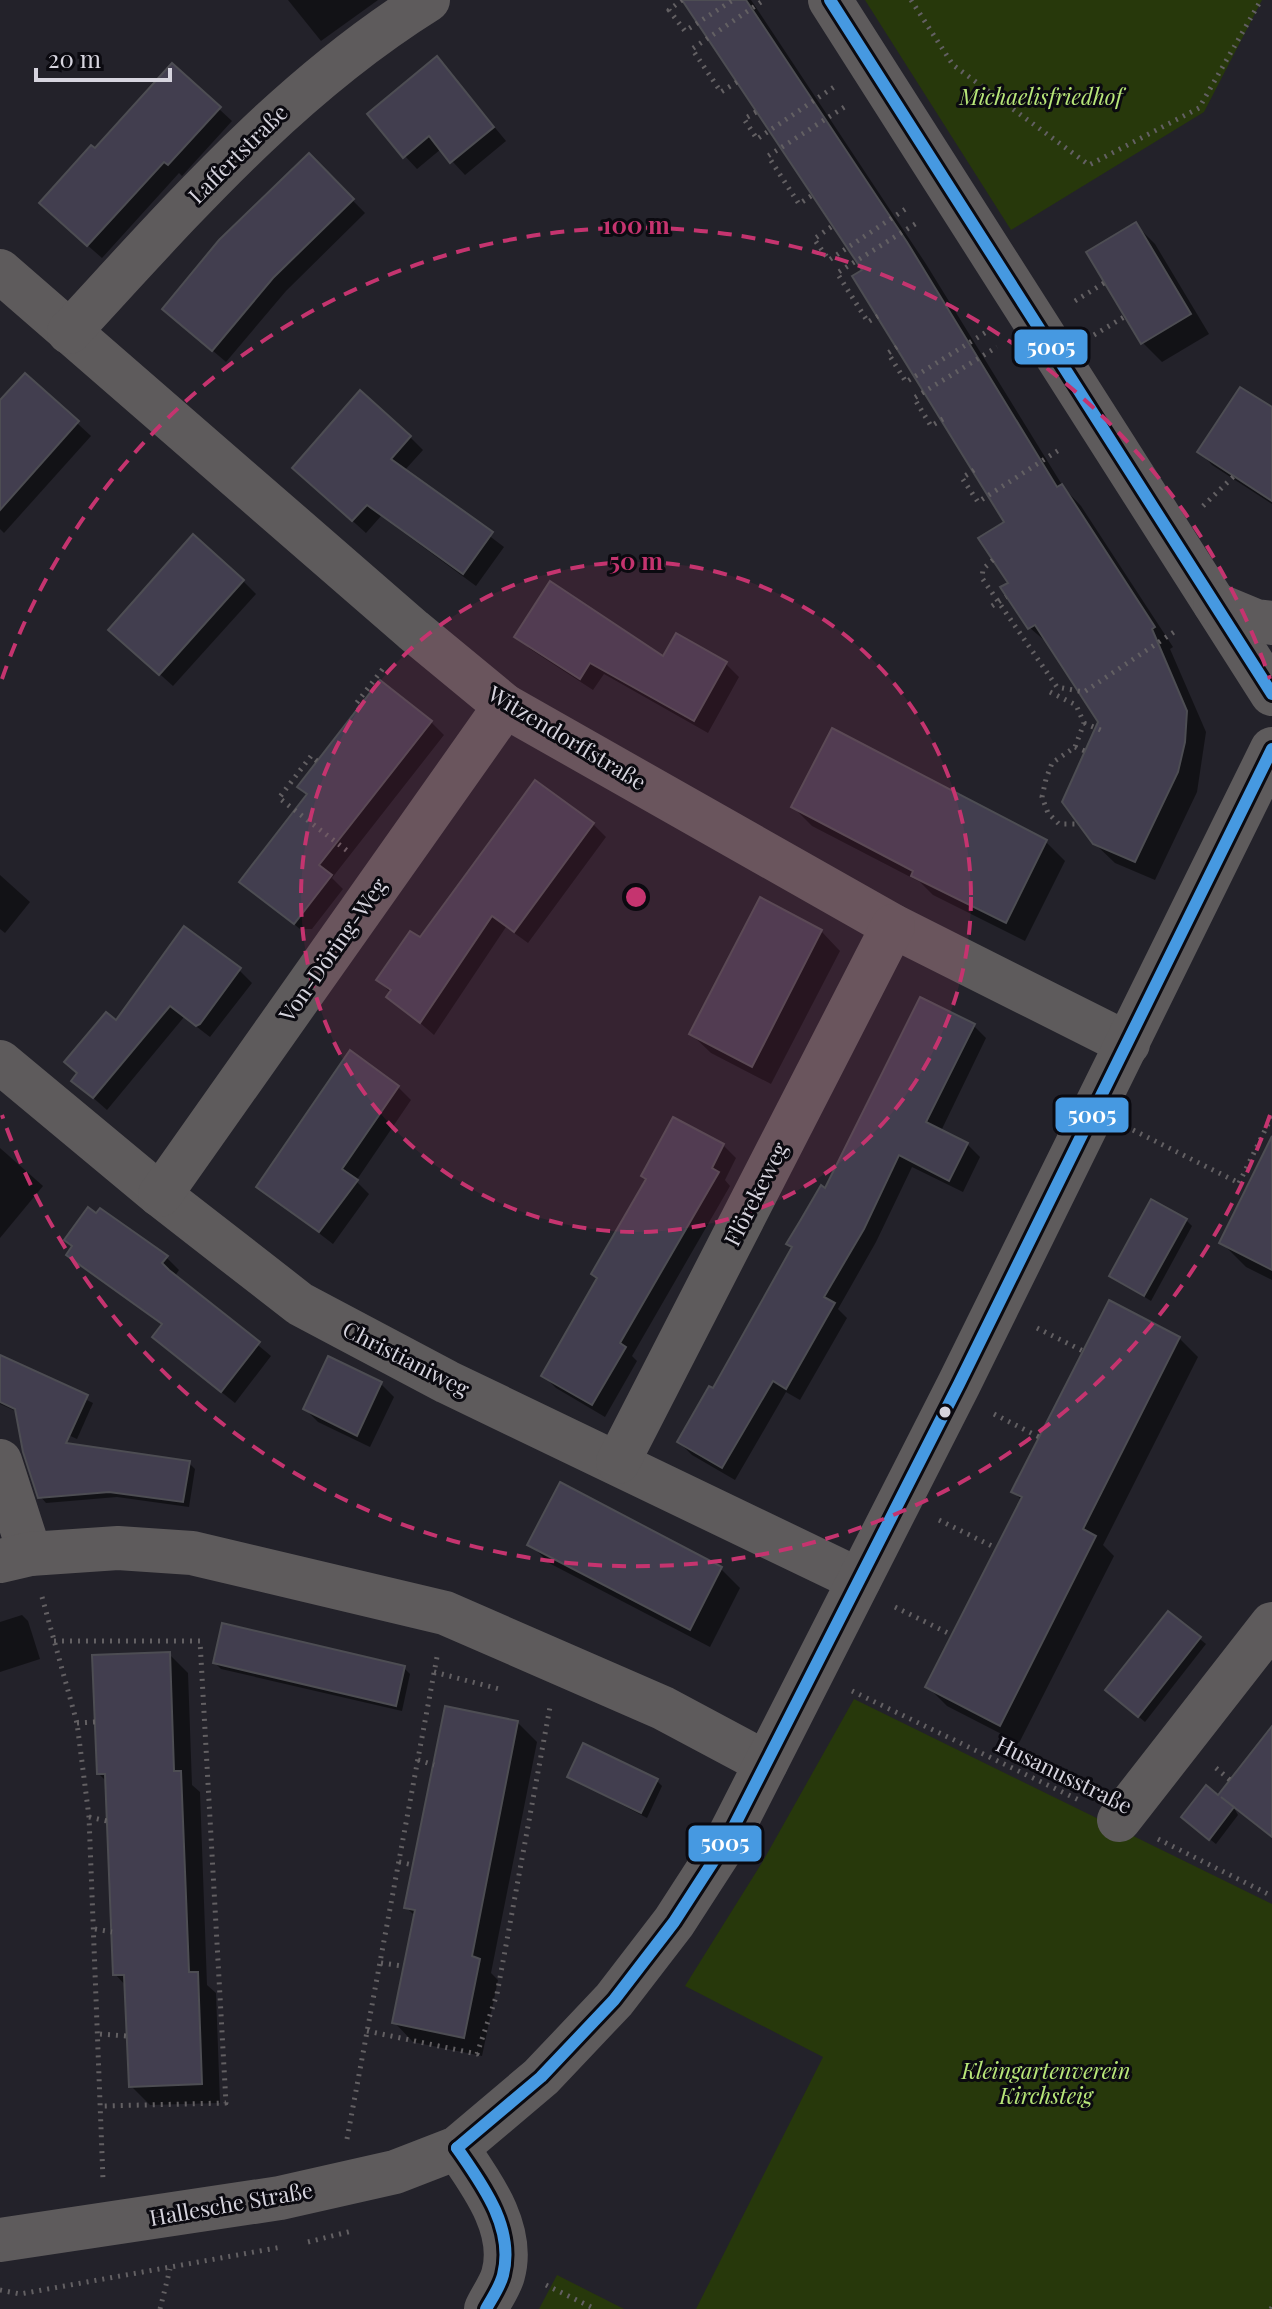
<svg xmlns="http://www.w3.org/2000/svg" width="1272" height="2309" viewBox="0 0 1272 2309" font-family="'Playfair Display',serif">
	<rect width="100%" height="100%" fill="#23222a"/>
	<g fill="#27380b">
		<path d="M865,0H1262L1204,112L1011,230Z"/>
		<path d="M854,1699L1272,1904V2309H696L823,2057L685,1986L763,1861Z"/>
		<path d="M557,2275L624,2309H539Z"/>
	</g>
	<g fill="#0007">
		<path d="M288,0H378L321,41Z"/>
		<path d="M687,0H751L926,264L1064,488L1081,506L1173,647L1170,649L1206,732L1197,792L1155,880L1115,863L1094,843L1100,722L1051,646L1030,628L1010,583L1007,522L864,271Z"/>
		<path d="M449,72L506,141L465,175L441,149L417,169L405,156Z"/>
		<path d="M219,109L232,121L182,176L179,173L102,258L54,216L95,151Z"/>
		<path d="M309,156L365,213L286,291L226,362L164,309Z"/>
		<path d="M1136,225L1155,244L1209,334L1162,362L1143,343Z"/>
		<path d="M25,375L91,436L4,533L0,529V403Z"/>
		<path d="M1272,410V504L1212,465L1200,452Z"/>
		<path d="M410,437L423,450L404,471L504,547L476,586L381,516L366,533L307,480Z"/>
		<path d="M243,581L256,594L173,686L124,642Z"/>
		<path d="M517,636L664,659L726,664L739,677L708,733L604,674L593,690L530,649Z"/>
		<path d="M431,722L444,735L332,878L343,889L312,929H300L242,881L308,795L300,787Z"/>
		<path d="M793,807L1046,842L1065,861L1025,941L933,895L920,882L812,826Z"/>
		<path d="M593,824L606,837L528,943L506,927L434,1035L389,996L391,993L378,980L420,940Z"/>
		<path d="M0,875L30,902L5,933L0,929Z"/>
		<path d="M821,931L840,951L771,1084L711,1053L691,1034Z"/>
		<path d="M239,970L252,983L210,1037L184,1017L107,1110L74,1081L116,1023Z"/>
		<path d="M973,1025L986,1038L941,1131L967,1144L980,1157L963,1192L912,1167L876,1242L838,1309L847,1318L800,1400L786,1392L735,1480L692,1455L679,1442L714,1391L826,1190Z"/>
		<path d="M398,1087L411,1100L356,1181L369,1194L333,1244L259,1187Z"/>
		<path d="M1272,1140V1280L1246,1267L1221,1242Z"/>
		<path d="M723,1145L736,1158L725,1180L730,1186L632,1356L637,1361L605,1417L556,1388L543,1375Z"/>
		<path d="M0,1148L43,1186L0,1238Z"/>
		<path d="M97,1216L166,1257L179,1270L175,1276L271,1356L235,1403L168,1349L163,1326L68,1254Z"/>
		<path d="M1186,1220L1192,1226L1151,1301L1111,1276Z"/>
		<path d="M1179,1338L1198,1357L1103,1545L1114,1556L1019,1743L947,1706L928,1687L1022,1501L1014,1492Z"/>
		<path d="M0,1357L93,1403L77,1439L0,1404Z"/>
		<path d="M329,1359L381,1384L394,1397L370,1447L318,1422L305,1409Z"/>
		<path d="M189,1463L195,1469L189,1507L117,1497L46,1503L40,1496Z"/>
		<path d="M560,1485L721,1569L740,1588L710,1647L549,1563L530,1544Z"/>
		<path d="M1168,1613L1206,1644L1145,1722L1114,1696Z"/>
		<path d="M22,1615L28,1621L40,1659L0,1672V1622Z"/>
		<path d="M169,1654L188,1673L192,1785L200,1792L207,1985L216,1993L220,2103L150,2105L131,2086L126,1986L115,1974L107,1782L98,1773Z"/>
		<path d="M215,1663L404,1668L410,1674L402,1711L221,1669Z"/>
		<path d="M518,1723L537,1742L491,1973L498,1980L482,2056L413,2042L394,2022L415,1916L407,1908Z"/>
		<path d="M1272,1745V1836L1233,1806L1238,1815L1216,1844L1189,1823Z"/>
		<path d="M569,1777L656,1780L662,1786L647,1818Z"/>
	</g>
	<g fill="#423e4f" stroke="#4d4d53" stroke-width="2">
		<path d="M682,0H746L907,242L1057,487L1062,484L1155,627L1152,629L1187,711L1185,742L1178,772L1135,862L1093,844L1062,802L1098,722L1035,625L1028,629L1000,587L1008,583L978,538L1004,522L852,276L862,270Z"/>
		<path d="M437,56L494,127L450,163L429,136L403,158L367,114Z"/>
		<path d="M172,63L221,107L168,165L164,162L87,246L39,203L91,145L95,148Z"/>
		<path d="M309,153L354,199L273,278L212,351L162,309L219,240Z"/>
		<path d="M1136,222L1191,314L1141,344L1086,252Z"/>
		<path d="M25,373L79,421L0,510V400Z"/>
		<path d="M1240,387L1272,407V501L1197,452Z"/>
		<path d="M360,390L411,436L391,459L493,532L463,574L367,505L352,521L292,468Z"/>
		<path d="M193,534L244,580L159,675L108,630Z"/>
		<path d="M550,581L663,656L676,633L727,662L694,721L590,663L580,679L514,637Z"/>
		<path d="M380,680L432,721L319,865L332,875L294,924L239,882L307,794L297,787Z"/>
		<path d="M832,728L1047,840L1006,923L911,876L913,871L791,807Z"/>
		<path d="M535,780L594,823L514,932L492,916L420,1023L386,997L391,990L376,980L410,931L420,937Z"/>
		<path d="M760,897L822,930L752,1067L689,1034Z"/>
		<path d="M184,926L241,968L200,1024L196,1026L170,1006L93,1098L71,1081L77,1073L64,1062L106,1012L116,1020Z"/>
		<path d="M920,997L975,1024L926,1122L968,1143L949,1181L899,1155L864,1229L824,1297L835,1303L786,1389L773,1381L722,1468L677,1442L709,1386L713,1388L792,1247L786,1244L800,1221L821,1185L825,1188Z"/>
		<path d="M350,1050L399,1086L342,1169L358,1180L319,1232L256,1187Z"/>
		<path d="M673,1117L724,1144L712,1168L719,1172L620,1343L626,1347L592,1405L541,1376L597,1278L591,1274L646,1179L641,1176Z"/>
		<path d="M1272,1136V1270L1219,1243Z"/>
		<path d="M1151,1199L1187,1219L1144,1296L1109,1276Z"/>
		<path d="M88,1207L96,1213L100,1208L168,1256L162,1263L169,1270L260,1342L221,1392L152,1337L162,1324L66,1255L72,1246L64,1240Z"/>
		<path d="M1109,1300L1180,1337L1083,1529L1096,1536L1000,1726L925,1687L1022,1497L1011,1492Z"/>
		<path d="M0,1355L88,1395L66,1443L190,1461L183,1502L109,1492L38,1498L23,1452L15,1409L0,1402Z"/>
		<path d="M328,1356L382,1382L357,1436L303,1409Z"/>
		<path d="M560,1482L722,1567L690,1630L527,1545Z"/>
		<path d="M1168,1611L1201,1637L1138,1717L1105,1690Z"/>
		<path d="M222,1623L405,1666L396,1706L213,1663Z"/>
		<path d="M170,1652L174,1771H181L189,1972H198L202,2084L129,2087L124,1975H113L105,1774H97L92,1655Z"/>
		<path d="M445,1706L518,1721L472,1956L480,1959L464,2038L392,2023L415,1910L404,1908Z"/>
		<path d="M1272,1726V1837L1221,1797L1234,1807L1209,1840L1181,1817L1206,1785L1218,1795Z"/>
		<path d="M583,1743L658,1779L641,1813L567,1777Z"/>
	</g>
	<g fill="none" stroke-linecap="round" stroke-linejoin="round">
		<g stroke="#636063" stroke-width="5" stroke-dasharray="2 6" stroke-linecap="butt">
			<path d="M682,0L669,10L685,31L733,0"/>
			<path d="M911,0L953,65L1089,165L1199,108L1261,0"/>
			<path d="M737,82L721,92L692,49L764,0"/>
			<path d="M756,112L744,119L757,139L834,87"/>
			<path d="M811,196L799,204L768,156L846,106"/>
			<path d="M831,227L814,239L829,260L910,206"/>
			<path d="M1075,301L1104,283"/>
			<path d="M878,316L868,322L837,273L920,221"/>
			<path d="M1094,335L1124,317"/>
			<path d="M897,347L888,353L906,382L988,331"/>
			<path d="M943,419L931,426L914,398L997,347"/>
			<path d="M974,470L962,478L978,502L1062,448"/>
			<path d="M1203,506L1234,476"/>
			<path d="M993,560L983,569L982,578L1057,687L1084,692L1177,630"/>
			<path d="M992,606L1006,597"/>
			<path d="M1050,692L1076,705L1084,723L1075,747L1052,763L1046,779L1042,797L1048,813L1059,824H1078"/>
			<path d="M359,708L355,705L385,666"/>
			<path d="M1084,723L1103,731"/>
			<path d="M1075,747L1085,751"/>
			<path d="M317,761L311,756L279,798L350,853"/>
			<path d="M1133,1130L1247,1187"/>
			<path d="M1239,1183L1272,1116"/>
			<path d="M1037,1328L1083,1351"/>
			<path d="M994,1414L1039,1437"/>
			<path d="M939,1520L996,1548"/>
			<path d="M42,1597L77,1723L89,1817L103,2180"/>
			<path d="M895,1607L952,1635"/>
			<path d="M54,1641H200L226,2103L102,2106"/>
			<path d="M434,1672L503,1690"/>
			<path d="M852,1691L1081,1801"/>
			<path d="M77,1723L95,1722"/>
			<path d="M418,1760L434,1765"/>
			<path d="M1216,1768L1230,1780"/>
			<path d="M89,1817L107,1821"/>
			<path d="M1158,1839L1272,1896"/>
			<path d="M399,1862L413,1865"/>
			<path d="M95,1929L112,1932"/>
			<path d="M381,1963L403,1966"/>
			<path d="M367,2031L477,2054L497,1994L550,1707"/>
			<path d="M100,2034L126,2036"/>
			<path d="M347,2139L437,1657"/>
			<path d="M308,2242L352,2231"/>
			<path d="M546,2285L595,2309"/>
			<path d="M0,2290L20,2294L282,2247"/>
			<path d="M160,2309L170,2269"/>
			<path d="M1271,2309L1272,2307"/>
		</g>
		<g stroke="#5e5b5c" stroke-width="44">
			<path d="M830,0L1272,694"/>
			<path d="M0,271L413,630L505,706L893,926L1128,1044"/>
			<path d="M69,332C181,211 287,88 428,0"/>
			<path d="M1215,604L1256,621L1272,623"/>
			<path d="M0,1062L160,1195L300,1304L447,1382L859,1580"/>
			<path d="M160,1195L505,706"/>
			<path d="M0,1461L30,1554"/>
			<path d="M618,1462L893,926"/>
			<path d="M0,1561L30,1554L118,1548L192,1553L445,1613L663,1708L766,1763"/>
			<path d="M1119,1820L1272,1624"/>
			<path d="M457,2148C481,2183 516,2229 503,2275C500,2286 491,2298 486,2309"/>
			<path d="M0,2240L280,2198L395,2172L457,2148L541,2077L614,2000L674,1922L727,1840L959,1384L1272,749"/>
		</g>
		<defs>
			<g id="bus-1">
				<path d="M830,0L1272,694"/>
				<path d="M457,2148L541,2077L614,2000L674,1922L727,1840L959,1384L1272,749"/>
				<path d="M457,2148C482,2184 515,2228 503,2275C500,2287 492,2298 486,2309"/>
			</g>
		</defs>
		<use href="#bus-1" stroke="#0b0a10" stroke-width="18"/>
		<use href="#bus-1" stroke="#4699e1" stroke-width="12"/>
	</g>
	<circle cx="636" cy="897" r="335" fill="#c5346f" fill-opacity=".12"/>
	<g fill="none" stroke="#c5346f" stroke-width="4" stroke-dasharray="14 10">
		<circle cx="636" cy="897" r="335"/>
		<path d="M1270 1115A671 671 0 0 1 2 1115M2 679A671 671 0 0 1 1270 679"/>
	</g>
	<circle fill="#d6d4de" stroke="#0b0a10" stroke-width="3" cx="945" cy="1412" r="7"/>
	<g text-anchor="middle" stroke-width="6" stroke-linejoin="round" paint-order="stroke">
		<g font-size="22" font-style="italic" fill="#b8e779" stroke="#0b0a10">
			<text x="1041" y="105">Michaelisfriedhof</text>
			<text x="1046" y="2079">Kleingartenverein<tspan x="1046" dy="25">Kirchsteig</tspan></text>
		</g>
		<g font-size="22" fill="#d6d4de" stroke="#0b0a10">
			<text transform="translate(238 154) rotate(-45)" y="8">Laffertstraße</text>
			<text transform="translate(567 738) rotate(31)" y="8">Witzendorffstraße</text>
			<text transform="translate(333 950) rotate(-55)" y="8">Von-Döring-Weg</text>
			<text transform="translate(756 1194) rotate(-63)" y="8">Flörekeweg</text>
			<text transform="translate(406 1359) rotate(27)" y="8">Christianiweg</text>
			<text transform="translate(1064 1775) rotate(26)" y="8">Husanusstraße</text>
			<text transform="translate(231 2204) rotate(-10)" y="8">Hallesche Straße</text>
		</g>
	</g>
	<circle cx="636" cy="897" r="12" fill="#c5346f" stroke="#0b0a10" stroke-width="4"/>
	<g font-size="24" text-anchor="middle" font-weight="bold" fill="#c5346f" stroke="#0b0a10" stroke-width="6" stroke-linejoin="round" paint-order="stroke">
		<text x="636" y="234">100 m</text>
		<text x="636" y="570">50 m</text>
	</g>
	<g stroke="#0b0a10" stroke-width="3">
		<rect x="1013" y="328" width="76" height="38" rx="8" fill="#4699e1"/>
		<rect x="1054" y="1096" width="76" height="38" rx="8" fill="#4699e1"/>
		<rect x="687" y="1824" width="76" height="39" rx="8" fill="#4699e1"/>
	</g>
	<g font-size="22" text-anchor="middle" font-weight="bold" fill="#fff">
		<text x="1051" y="355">5005</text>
		<text x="1092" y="1123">5005</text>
		<text x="725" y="1851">5005</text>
	</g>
	<path d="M36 68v12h134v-12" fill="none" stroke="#d6d4de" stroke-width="4"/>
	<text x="48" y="68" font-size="24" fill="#d6d4de" stroke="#0b0a10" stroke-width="6" paint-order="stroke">20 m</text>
</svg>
